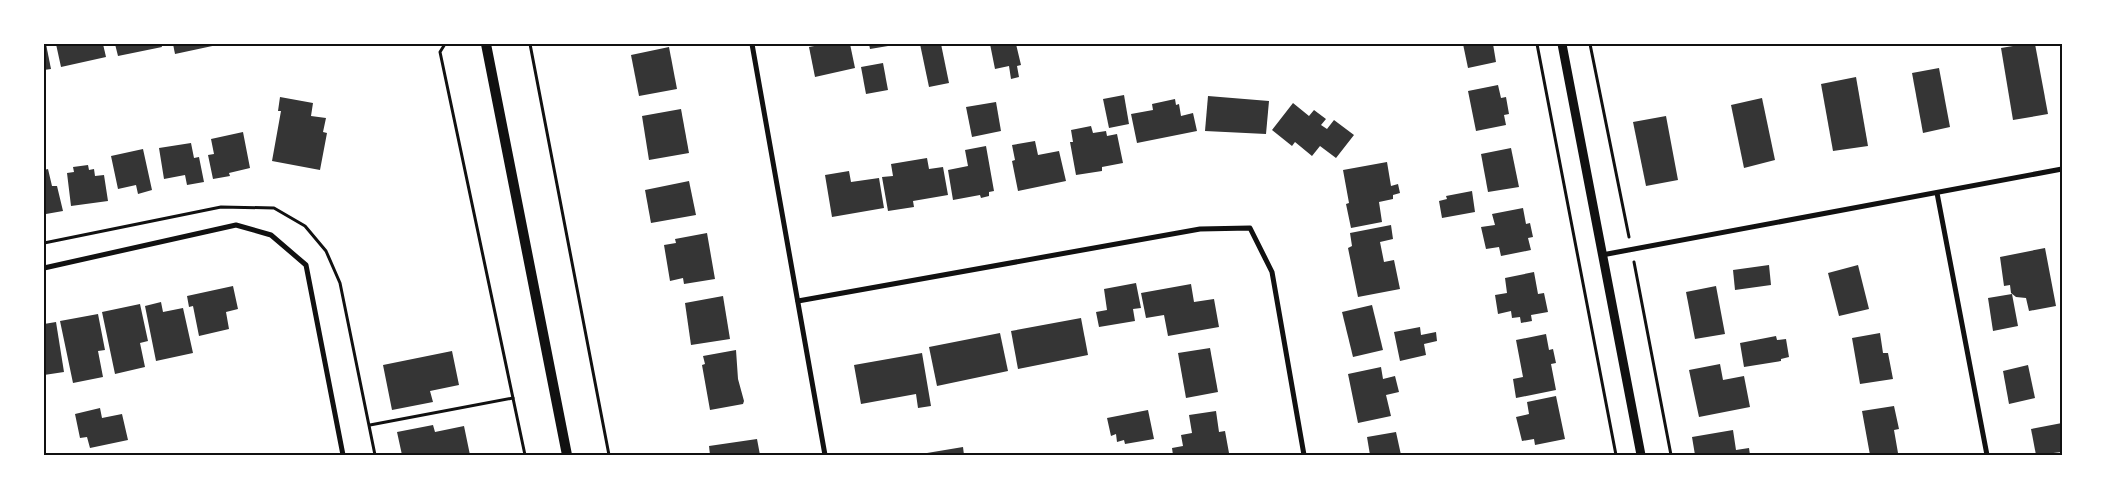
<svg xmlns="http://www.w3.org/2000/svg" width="2106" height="499" viewBox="0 0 2106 499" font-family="'PT Sans',sans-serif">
	<rect width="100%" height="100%" fill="#fff"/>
	<g fill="#353535">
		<path d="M44,44H46L51,69L44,70Z"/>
		<path d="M56,44H103L106,57L61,67Z"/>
		<path d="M115,44H161L162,47L118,56Z"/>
		<path d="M173,44H217V45L175,54Z"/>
		<path d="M825,44H850L855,68L815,77L809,47Z"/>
		<path d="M869,44H894V45L870,49Z"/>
		<path d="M920,44H941L949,83L929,87Z"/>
		<path d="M990,44H1016L1021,65L1017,66L1019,77L1011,79L1009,66L995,69Z"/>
		<path d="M1463,44H1493L1496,62L1468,68Z"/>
		<path d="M2025,44H2035L2048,114L2013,120L2001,48Z"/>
		<path d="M669,47L677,89L639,96L631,55Z"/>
		<path d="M883,63L888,90L866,94L861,67Z"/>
		<path d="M1939,68L1950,127L1923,133L1912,73Z"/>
		<path d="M1856,77L1868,146L1833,151L1821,84Z"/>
		<path d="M1498,85L1501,98L1506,97L1509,114L1504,115L1506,125L1476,131L1468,91Z"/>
		<path d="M1124,95L1129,124L1109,128L1103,99Z"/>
		<path d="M1208,96L1269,101L1266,134L1205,131Z"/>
		<path d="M280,97L313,103L311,116L326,118L323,132L327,133L320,170L272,161L281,111H278Z"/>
		<path d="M1762,98L1775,160L1744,168L1731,105Z"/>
		<path d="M1175,99L1176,105L1179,104L1181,116L1193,113L1197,131L1137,143L1131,114L1153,110L1152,104Z"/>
		<path d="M996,102L1001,131L972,137L966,107Z"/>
		<path d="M1293,103L1309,116L1314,110L1326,119L1321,125L1327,129L1334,120L1354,135L1336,158L1320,146L1312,156L1295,142L1292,146L1272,130Z"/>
		<path d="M681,109L689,153L649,160L642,116Z"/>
		<path d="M1666,116L1678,180L1646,186L1633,122Z"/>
		<path d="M1091,126L1093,133L1106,131L1107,136L1117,134L1123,163L1102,167V171L1076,175L1070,142H1073L1071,130Z"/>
		<path d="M243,132L250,168L229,173L230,176L213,179L208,155L214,154L211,139Z"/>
		<path d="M1035,141L1038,155L1059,151L1066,181L1018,191L1012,161L1015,160L1012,145Z"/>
		<path d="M191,143L194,158L199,157L204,182L187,185L185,175L164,179L159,148Z"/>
		<path d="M986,146L994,191L989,192V196L981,198L980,195L953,200L948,170L968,166L965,150Z"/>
		<path d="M1511,148L1519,187L1488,192L1481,154Z"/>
		<path d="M143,149L152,190L138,194L136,185L118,189L111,156Z"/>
		<path d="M927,158L929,169L943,167L948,195L913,201L914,207L888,211L882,177L893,176L891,164Z"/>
		<path d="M1387,162L1391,186L1398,184L1400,193L1393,195V199L1379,202L1382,222L1351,228L1346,204L1349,203L1343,170Z"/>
		<path d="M88,165L89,170L94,169L95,176L104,175L108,201L71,206L67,173L74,172L73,167Z"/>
		<path d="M48,169L52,186H57L63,211L46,214L44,205V170Z"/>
		<path d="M849,171L851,182L879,178L884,208L832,217L825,175Z"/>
		<path d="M689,181L696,215L651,223L645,190Z"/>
		<path d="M1472,191L1475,212L1442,218L1439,201L1447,199L1446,196Z"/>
		<path d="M1523,208L1526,224L1530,223L1533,237L1528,238L1531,250L1501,256L1499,247L1486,249L1481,227L1495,225L1492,214Z"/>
		<path d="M1391,225L1393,239L1380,242L1384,262L1394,260L1400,289L1358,297L1348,248L1352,246L1350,233Z"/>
		<path d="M707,233L715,279L684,284L683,278L670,281L664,245L676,243L675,239Z"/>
		<path d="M2045,248L2056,306L2029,311L2026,298L2016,297L2011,293L2010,285L2004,286L2000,257Z"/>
		<path d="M1769,265L1771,285L1735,290L1733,270Z"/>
		<path d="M1858,265L1869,309L1839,316L1828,273Z"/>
		<path d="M1534,272L1538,294L1544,293L1548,312L1531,315L1532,321L1521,323L1520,317L1512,318L1511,311L1498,314L1495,295L1507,293L1505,278Z"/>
		<path d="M1136,283L1141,308L1133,309L1135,321L1099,327L1096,312L1107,310L1104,289Z"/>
		<path d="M1191,284L1194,302L1214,299L1219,327L1168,336L1164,315L1146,318L1141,293Z"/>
		<path d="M233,286L238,309L226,312L229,329L199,336L193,306L189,307L187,296Z"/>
		<path d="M1716,286L1725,334L1695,339L1686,292Z"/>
		<path d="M2012,294L2018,326L1993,331L1988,298Z"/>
		<path d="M723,296L730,339L691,345L685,303Z"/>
		<path d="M161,302L163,312L183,308L193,353L156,361L145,306Z"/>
		<path d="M140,304L148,341L140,343L145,367L115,374L102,312Z"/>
		<path d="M1372,305L1383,350L1353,357L1342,312Z"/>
		<path d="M98,314L105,350L98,351L103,377L73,383L60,321Z"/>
		<path d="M1081,318L1088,355L1018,369L1011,331Z"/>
		<path d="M56,322L64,372L44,375V324Z"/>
		<path d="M1420,327L1421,335L1436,332L1437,341L1424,344L1426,355L1400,361L1394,332Z"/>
		<path d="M1000,333L1008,371L937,386L929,347Z"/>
		<path d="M1880,333L1883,353H1888L1893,379L1860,384L1852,338Z"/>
		<path d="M1546,334L1549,350L1553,349L1556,363L1551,364L1556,390L1516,398L1513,379L1523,377L1516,340Z"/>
		<path d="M1776,336L1777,340L1786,339L1789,357L1781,359V361L1744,367L1740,343Z"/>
		<path d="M1210,348L1218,392L1186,398L1178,353Z"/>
		<path d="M736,350L738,379L744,401L743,404L710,410L702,365L705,364L703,356Z"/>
		<path d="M452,351L459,385L430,391L433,402L392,410L383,365Z"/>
		<path d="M922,353L931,406L918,408L916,394L861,404L854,365Z"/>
		<path d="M1720,364L1723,380L1744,376L1750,407L1699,417L1689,370Z"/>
		<path d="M2028,365L2035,398L2009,404L2003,371Z"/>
		<path d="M1381,367L1383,379L1395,376L1399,392L1386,395L1391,416L1358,423L1348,374Z"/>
		<path d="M1556,396L1565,439L1535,445L1534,439L1522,441L1516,417L1529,414L1527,402Z"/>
		<path d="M1894,406L1899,429L1894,430L1898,453L1870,455L1862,411Z"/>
		<path d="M100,408L102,418L122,414L128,440L90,448L87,437L80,438L75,414Z"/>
		<path d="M1148,410L1154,439L1125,444L1124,440L1117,442L1116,434L1111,436L1107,418Z"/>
		<path d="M1216,411L1219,432L1225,431L1229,453L1216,455H1173L1172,448L1183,446L1181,435L1192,433L1189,415Z"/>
		<path d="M2062,423V452L2036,455L2031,429Z"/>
		<path d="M433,425L435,432L464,426L470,455H402L397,432Z"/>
		<path d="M1733,430L1736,450L1749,448L1750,455H1695L1692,437Z"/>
		<path d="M1396,432L1401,455H1370L1367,437Z"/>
		<path d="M757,439L760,455H710L709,446Z"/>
		<path d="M963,447L964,455H921V454Z"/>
	</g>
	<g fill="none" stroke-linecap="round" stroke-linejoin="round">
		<g stroke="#111" stroke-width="3">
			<path d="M445,44L440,52L525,455"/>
			<path d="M530,44L609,455"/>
			<path d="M1537,44L1616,455"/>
			<path d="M1590,44L1629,237"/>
			<path d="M44,243L221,207L274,208L305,226L326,251L340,283L375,455"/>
			<path d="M1634,262L1671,455"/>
			<path d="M370,425L513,398"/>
		</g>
		<g stroke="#111" stroke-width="5">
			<path d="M752,44L825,455"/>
			<path d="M1937,193L1987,455"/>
			<path d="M1602,255L2062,169"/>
			<path d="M44,268L236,225L271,235L306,265L343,455"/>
			<path d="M798,301L1200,229L1250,228L1272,272L1304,455"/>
		</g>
		<path stroke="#111" stroke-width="9" d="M1562,44L1641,455"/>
		<path stroke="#111" stroke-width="10" d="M486,44L567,455"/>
	</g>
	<rect width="2106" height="499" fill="none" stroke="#ffffff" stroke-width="90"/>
	<rect x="45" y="45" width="2016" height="409" fill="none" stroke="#111" stroke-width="2"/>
</svg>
